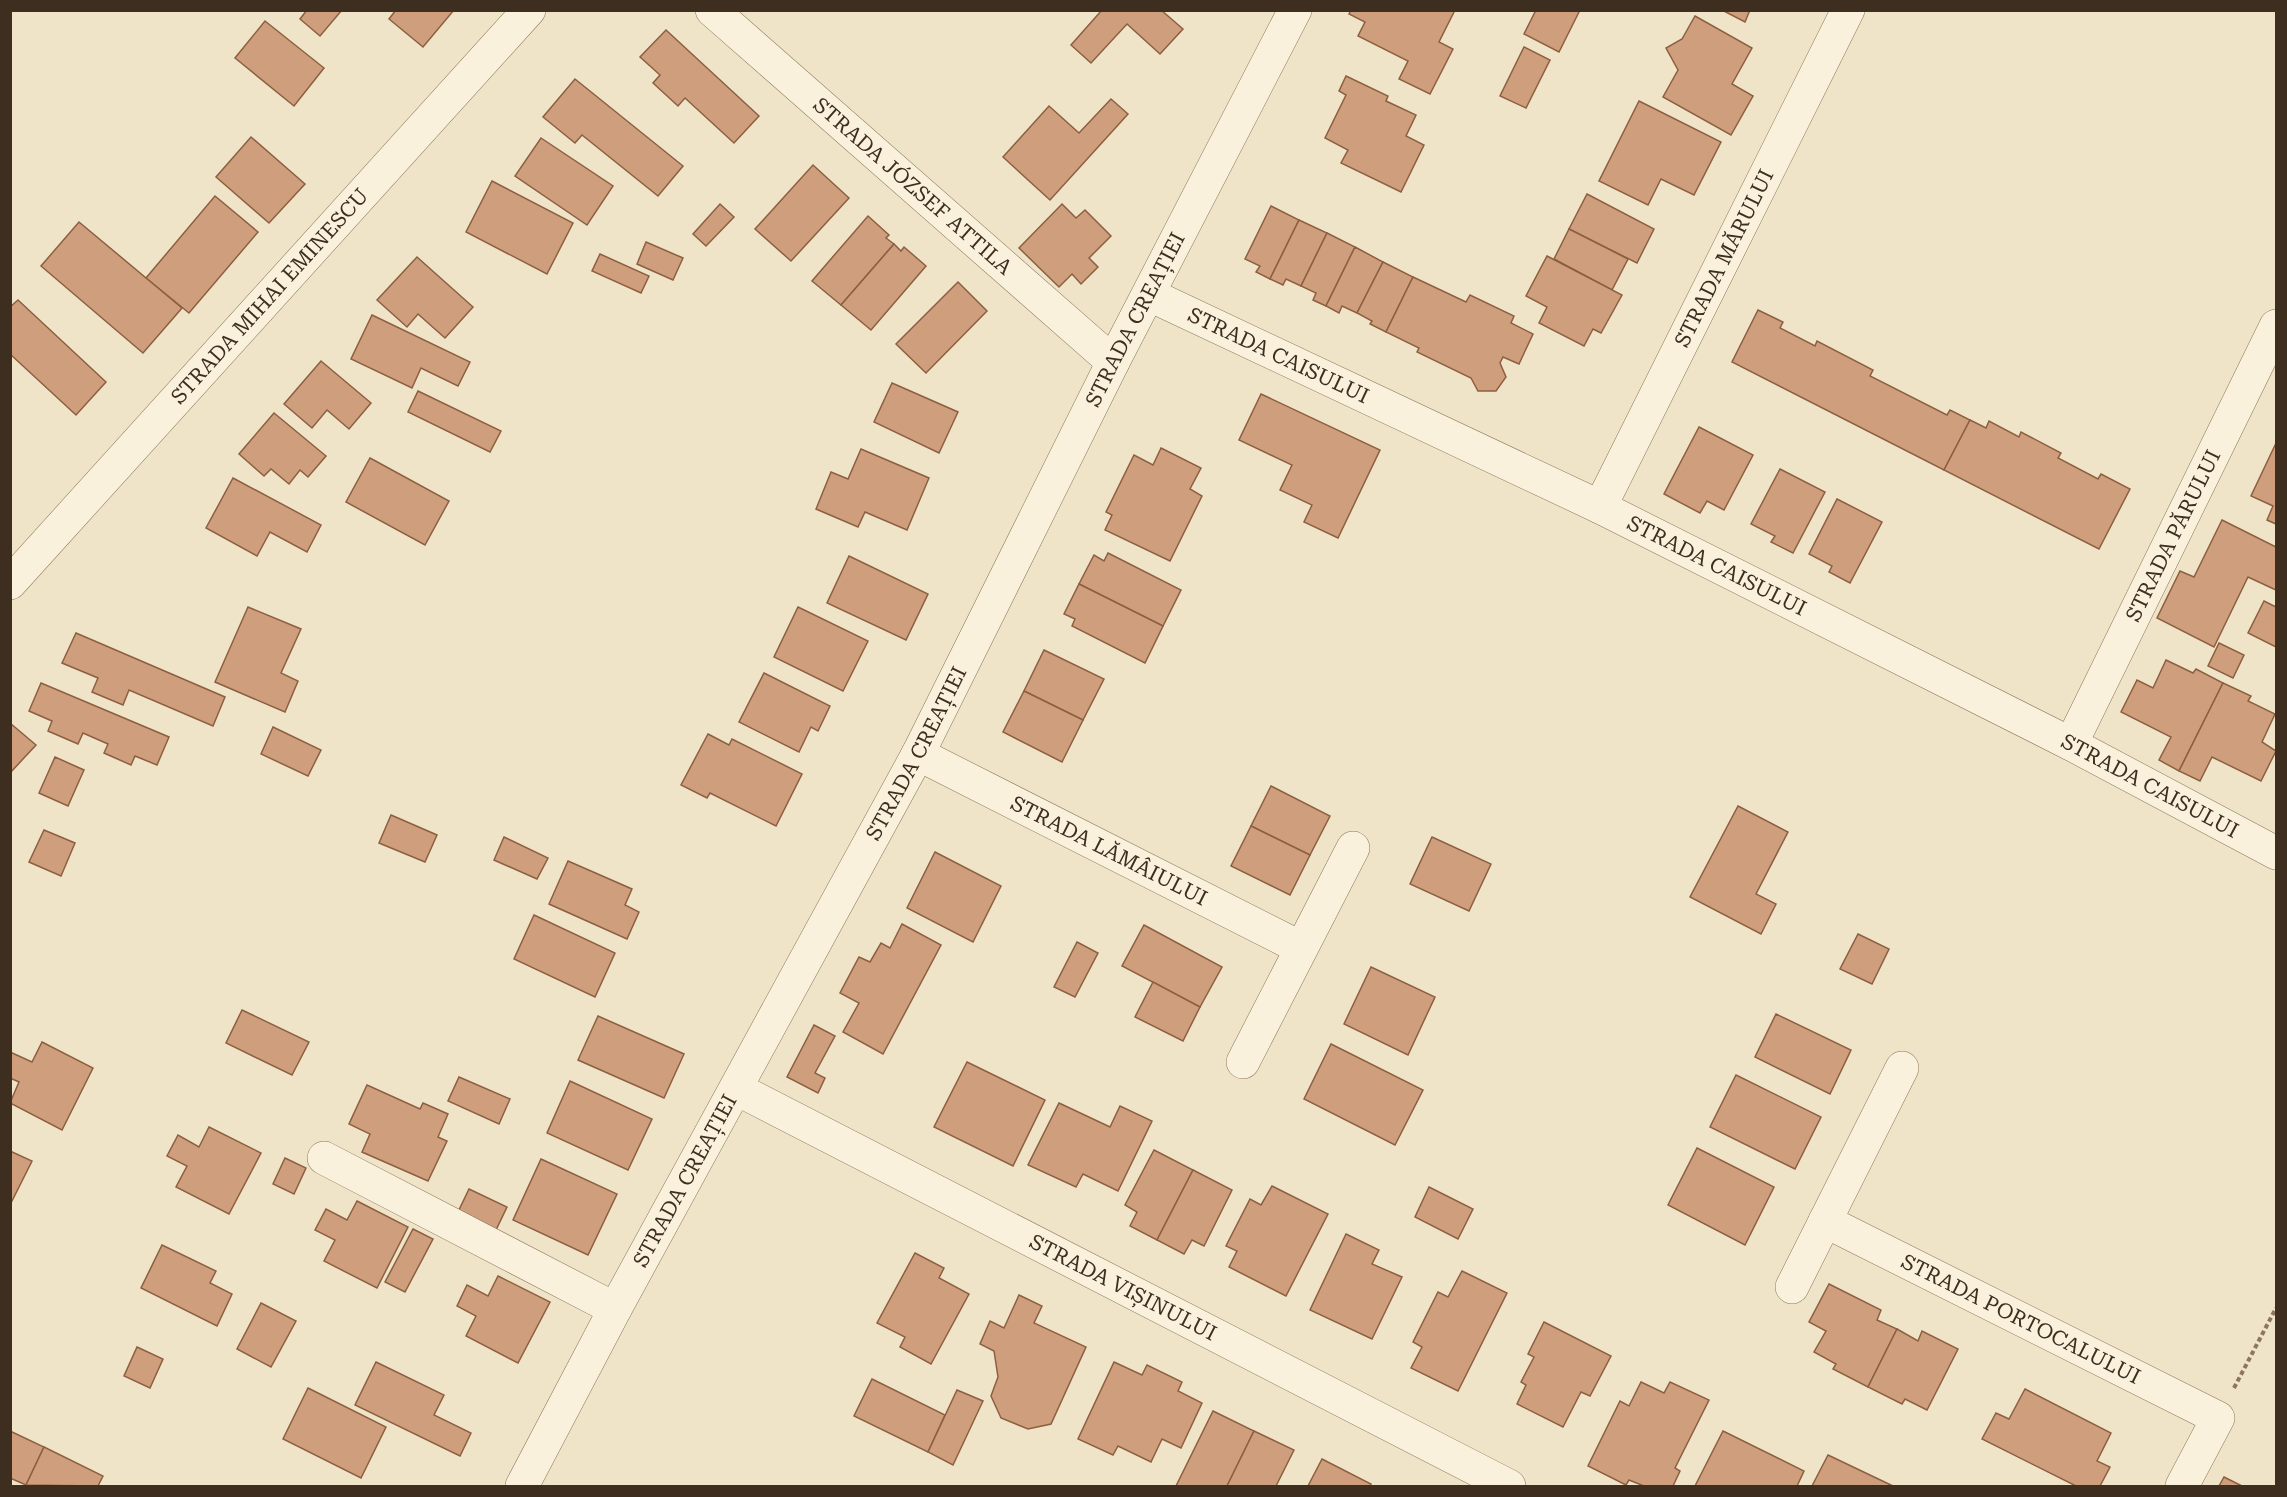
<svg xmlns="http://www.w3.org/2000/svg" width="2287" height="1497" viewBox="0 0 2287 1497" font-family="'Roboto Serif',serif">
	<rect width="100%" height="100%" fill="#f0e4c8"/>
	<g fill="#cf9f7d" stroke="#8d5f41" stroke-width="1.5">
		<path d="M307,10H342L320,36L300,19Z"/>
		<path d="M396,10H454L423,47L389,19Z"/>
		<path d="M1102,10H1161L1183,29L1160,54L1127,24L1091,63L1071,45Z"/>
		<path d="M1351,10H1455L1439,42L1453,49L1430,94L1399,79L1408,61L1358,36L1365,22L1349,14Z"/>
		<path d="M1536,10H1580L1559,52L1524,34Z"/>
		<path d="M1722,10H1750L1745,22Z"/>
		<path d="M1695,16L1752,48L1732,84L1753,96L1731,135L1663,97L1678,70L1666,48L1682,39Z"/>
		<path d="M265,21L324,68L294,106L235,58Z"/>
		<path d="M666,30L759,116L734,143L685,98L678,106L653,83L660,75L640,57Z"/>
		<path d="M1524,47L1550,60L1526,108L1500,96Z"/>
		<path d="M1346,76L1388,96L1386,101L1416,115L1406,136L1424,145L1401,192L1341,163L1348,150L1325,138L1346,95L1339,91Z"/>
		<path d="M575,79L683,166L658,196L582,135L575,143L543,117Z"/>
		<path d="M1111,99L1128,114L1050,200L1003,157L1049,106L1079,133Z"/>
		<path d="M1639,101L1721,142L1694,195L1661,179L1648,205L1599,181Z"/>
		<path d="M251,137L305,184L269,223L216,177Z"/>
		<path d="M541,138L613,186L587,225L515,176Z"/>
		<path d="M813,165L849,198L791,261L755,229Z"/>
		<path d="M492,181L573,223L547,274L466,232Z"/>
		<path d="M1587,194L1654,229L1637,263L1569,229Z"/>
		<path d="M215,196L258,232L189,313L146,278Z"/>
		<path d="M720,204L734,217L706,246L693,234Z"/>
		<path d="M1062,204L1076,218L1085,210L1111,236L1089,258L1098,267L1081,284L1072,274L1059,287L1019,248Z"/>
		<path d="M1271,206L1299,220L1270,279L1256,272L1260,266L1245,259Z"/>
		<path d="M868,216L889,235L886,238L894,244L841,305L812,281Z"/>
		<path d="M1299,220L1327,233L1301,286L1286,279L1283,285L1270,279Z"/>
		<path d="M79,222L182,308L143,353L41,266Z"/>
		<path d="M1569,229L1628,259L1612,290L1554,259Z"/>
		<path d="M1327,233L1355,247L1326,306L1313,300L1316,293L1301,286Z"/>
		<path d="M646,242L683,258L673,280L637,264Z"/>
		<path d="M894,244L901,251L904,247L926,266L871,330L841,305Z"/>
		<path d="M1355,247L1383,262L1357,313L1342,306L1339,313L1326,306Z"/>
		<path d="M600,254L649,276L641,293L592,271Z"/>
		<path d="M1547,256L1622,295L1601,333L1593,329L1584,346L1539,323L1547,307L1526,296Z"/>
		<path d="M417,257L473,307L445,338L418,314L407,327L377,300Z"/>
		<path d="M1383,262L1413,277L1386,332L1370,324L1372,321L1357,313Z"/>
		<path d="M1413,277L1466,302L1470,295L1514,316L1511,323L1533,334L1519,364L1503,357L1500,363L1506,377L1496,391H1478L1471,378L1417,352L1419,348L1386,332Z"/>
		<path d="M958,282L987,311L926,373L896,344Z"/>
		<path d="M18,300L106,382L76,415L10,354V307Z"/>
		<path d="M1758,310L1783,322L1780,328L1815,346L1817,341L1873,370L1870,376L1947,415L1950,410L1970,420L1944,470L1732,362Z"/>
		<path d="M372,315L470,362L458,386L421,368L412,388L351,359Z"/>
		<path d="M321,361L371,403L349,429L327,410L312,428L284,404Z"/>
		<path d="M892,383L958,412L939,453L874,422Z"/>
		<path d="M418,391L501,431L490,452L408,412Z"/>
		<path d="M1261,394L1380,450L1338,538L1304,522L1312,505L1280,490L1292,465L1239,440Z"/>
		<path d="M274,413L326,456L308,477L300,470L289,484L271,469L264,476L239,454Z"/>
		<path d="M1970,420L1986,428L1989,421L2019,437L2021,432L2061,453L2058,458L2098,479L2101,474L2130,489L2099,549L1944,470Z"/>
		<path d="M1699,427L1753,455L1724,510L1707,501L1700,513L1664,494Z"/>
		<path d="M2276,443V524L2267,520L2273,506L2251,496Z"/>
		<path d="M1161,448L1201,468L1190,489L1202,496L1170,561L1105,530L1112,515L1106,512L1134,455L1153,465Z"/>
		<path d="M861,449L929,478L907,530L865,512L858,527L816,509L831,472L848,479Z"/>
		<path d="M370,458L449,501L425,545L346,502Z"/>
		<path d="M1780,469L1825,492L1793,553L1771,542L1775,536L1751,524Z"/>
		<path d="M233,478L321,525L307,552L270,532L257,556L206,528Z"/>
		<path d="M1837,499L1882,522L1850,583L1829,572L1832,566L1809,554Z"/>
		<path d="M2222,520L2276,547V590L2248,577L2214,647L2157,618L2180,571L2194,577Z"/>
		<path d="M1108,553L1181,590L1163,626L1079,584L1094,555L1104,561Z"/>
		<path d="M849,556L928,594L906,640L827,603Z"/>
		<path d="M1079,584L1163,626L1145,663L1072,626L1075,619L1064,614Z"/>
		<path d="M2264,601L2276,607V647L2248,633Z"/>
		<path d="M248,607L301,629L281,673L298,681L285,712L215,682Z"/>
		<path d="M798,607L868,641L843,691L774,657Z"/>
		<path d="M76,633L225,697L213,726L129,690L123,705L92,692L98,678L62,663Z"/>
		<path d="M2219,643L2244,655L2233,678L2208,666Z"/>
		<path d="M1044,650L1104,679L1083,720L1024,691Z"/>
		<path d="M2166,660L2193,673L2196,669L2223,683L2179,771L2159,760L2171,737L2121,712L2137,680L2153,688Z"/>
		<path d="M764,673L830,706L818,731L811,727L799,752L739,722Z"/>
		<path d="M41,683L169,737L157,765L135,756L131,765L104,753L108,744L83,733L78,744L48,731L52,721L29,711Z"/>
		<path d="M2223,683L2251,696L2248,701L2275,714L2262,742L2276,751L2261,781L2212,757L2200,781L2179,771Z"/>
		<path d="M1024,691L1083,720L1062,762L1003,732Z"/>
		<path d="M10,723L36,745L10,773Z"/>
		<path d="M273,727L321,750L308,776L261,754Z"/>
		<path d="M708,734L729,745L732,739L802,774L776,826L710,793L707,798L681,785Z"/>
		<path d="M55,757L84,770L68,806L39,793Z"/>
		<path d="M1271,786L1330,816L1310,855L1251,826Z"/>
		<path d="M1738,806L1788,832L1756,894L1776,904L1761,934L1690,897Z"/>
		<path d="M391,815L437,835L425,862L379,843Z"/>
		<path d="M1251,826L1310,855L1290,895L1231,866Z"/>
		<path d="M44,830L75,843L61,876L29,862Z"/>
		<path d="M504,837L548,858L537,879L494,860Z"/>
		<path d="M1432,837L1491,864L1469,911L1410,884Z"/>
		<path d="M935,852L1001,886L973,942L907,908Z"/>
		<path d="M568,861L632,889L625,905L639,912L627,939L549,904Z"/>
		<path d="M534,915L615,953L595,997L514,959Z"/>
		<path d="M902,924L941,945L883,1054L843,1032L859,1003L840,993L859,957L870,962L881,943L890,948Z"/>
		<path d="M1144,925L1222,967L1200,1007L1122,966Z"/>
		<path d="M1858,934L1889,949L1872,984L1840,969Z"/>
		<path d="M1077,942L1098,953L1075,997L1054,987Z"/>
		<path d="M1371,967L1435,997L1408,1055L1344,1024Z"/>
		<path d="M1153,982L1200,1007L1183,1041L1135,1017Z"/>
		<path d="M242,1010L309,1042L292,1075L226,1043Z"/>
		<path d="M1776,1014L1851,1050L1830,1094L1755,1057Z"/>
		<path d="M598,1016L684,1054L664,1098L578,1060Z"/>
		<path d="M814,1025L835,1036L815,1073L825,1078L818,1093L787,1077Z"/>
		<path d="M42,1042L93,1068L62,1130L10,1103L19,1082L10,1078V1052L32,1062Z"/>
		<path d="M1331,1044L1423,1090L1395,1145L1304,1099Z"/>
		<path d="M967,1062L1045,1100L1013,1166L934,1127Z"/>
		<path d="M1736,1075L1821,1117L1795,1169L1710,1127Z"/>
		<path d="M459,1077L510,1099L499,1124L448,1101Z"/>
		<path d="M570,1081L652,1119L628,1170L547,1133Z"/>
		<path d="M367,1085L420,1109L423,1103L448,1114L438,1137L447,1141L428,1181L362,1152L370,1134L349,1124Z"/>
		<path d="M1059,1103L1110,1127L1120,1106L1152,1121L1118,1191L1083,1174L1076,1187L1028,1165Z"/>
		<path d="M209,1127L261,1153L229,1214L176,1187L187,1166L167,1156L178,1135L199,1147Z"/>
		<path d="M1697,1148L1774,1187L1745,1245L1668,1205Z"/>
		<path d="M1154,1150L1193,1170L1157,1240L1130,1226L1137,1212L1125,1205Z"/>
		<path d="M10,1151L32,1161L10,1205Z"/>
		<path d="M285,1158L306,1168L294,1194L273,1184Z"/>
		<path d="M541,1159L617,1194L588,1255L513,1220Z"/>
		<path d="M1193,1170L1232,1190L1204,1246L1192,1240L1184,1254L1157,1240Z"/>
		<path d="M1272,1186L1328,1214L1286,1296L1229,1267L1237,1251L1226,1246L1250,1199L1261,1205Z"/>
		<path d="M1429,1187L1473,1209L1458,1239L1415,1217Z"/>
		<path d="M469,1189L507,1207L496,1230L458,1212Z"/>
		<path d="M357,1201L408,1227L377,1288L324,1261L335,1240L315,1230L326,1209L347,1220Z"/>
		<path d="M413,1229L433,1239L405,1292L385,1282Z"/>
		<path d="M1346,1234L1379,1250L1372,1264L1402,1277L1372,1339L1310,1310Z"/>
		<path d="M162,1245L216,1271L210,1283L232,1294L217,1326L141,1288Z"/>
		<path d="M915,1253L944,1268L939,1278L969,1294L931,1364L900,1347L905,1337L877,1323Z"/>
		<path d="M1462,1271L1507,1293L1458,1391L1411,1368L1422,1347L1413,1342L1438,1292L1448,1297Z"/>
		<path d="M498,1276L550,1302L518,1363L466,1336L476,1316L457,1306L467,1285L488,1296Z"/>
		<path d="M1829,1284L1881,1310L1877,1320L1897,1329L1868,1387L1833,1369L1836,1364L1814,1352L1826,1331L1809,1322Z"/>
		<path d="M1019,1295L1042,1306L1034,1323L1086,1347L1051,1424L1028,1429L1001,1418L991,1396L998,1377L994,1351L980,1344L990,1321L1004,1328Z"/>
		<path d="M261,1303L296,1321L271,1367L237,1349Z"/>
		<path d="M1544,1322L1611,1356L1590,1396L1581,1392L1563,1427L1517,1404L1526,1385L1521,1382L1534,1357L1528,1354Z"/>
		<path d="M1897,1329L1918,1341L1922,1331L1958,1349L1927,1410L1905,1399L1902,1404L1868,1387Z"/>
		<path d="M137,1347L163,1359L150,1388L124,1376Z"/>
		<path d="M376,1362L444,1395L434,1415L471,1433L460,1456L355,1405Z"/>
		<path d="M1114,1362L1142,1375L1147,1365L1182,1382L1178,1391L1202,1403L1181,1448L1162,1439L1151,1462L1118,1446L1113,1455L1078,1439Z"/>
		<path d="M872,1379L945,1415L928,1452L854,1416Z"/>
		<path d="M1641,1382L1664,1393L1670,1382L1709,1400L1675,1468L1680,1471L1673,1486H1644L1629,1480L1626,1485L1588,1466L1620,1401L1629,1406Z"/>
		<path d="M308,1388L386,1427L361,1478L283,1439Z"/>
		<path d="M2025,1389L2111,1433L2097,1461L2110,1467L2100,1486H2076L1982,1439L1996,1413L2009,1419Z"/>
		<path d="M957,1390L983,1401L953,1465L928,1452Z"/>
		<path d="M1213,1411L1254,1431L1227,1486H1176Z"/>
		<path d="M10,1431L44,1447L26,1485L10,1478Z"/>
		<path d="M1254,1431L1294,1450L1276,1486H1227Z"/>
		<path d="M1723,1431L1804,1471L1797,1486H1695Z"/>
		<path d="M44,1447L103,1476L98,1486L26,1485Z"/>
		<path d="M1828,1455L1893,1486H1812Z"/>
		<path d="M1322,1459L1371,1484L1370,1486H1308Z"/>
		<path d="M2224,1477L2242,1486H2219Z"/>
	</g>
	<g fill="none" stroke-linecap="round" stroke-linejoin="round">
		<defs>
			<g id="minor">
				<path id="s1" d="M712,10L1113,362"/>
				<path id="s2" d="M1150,295L1600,507L2071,744L2276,853"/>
				<path id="s3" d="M1600,507L1848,10"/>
				<path id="s4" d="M10,583L529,10"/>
				<path id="s5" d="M2071,744L2276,326"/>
				<path id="s6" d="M918,754L1301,948"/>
				<path d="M1243,1062L1353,848"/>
				<path id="s7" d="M737,1089L1509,1486"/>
				<path d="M324,1158L615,1309"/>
				<path id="s8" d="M1825,1221L2218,1418L2182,1486"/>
				<path d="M1792,1287L1902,1068"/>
				<path id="s9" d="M522,1486L615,1309L918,754L1113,362L1295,10"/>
			</g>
		</defs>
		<use href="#minor" stroke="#8d765c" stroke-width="34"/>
		<path stroke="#8d765c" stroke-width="4" stroke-dasharray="4.5 3" stroke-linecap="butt" d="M2234,1388L2276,1308"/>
		<use href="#minor" stroke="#faf1dc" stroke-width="33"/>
	</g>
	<g text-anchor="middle" stroke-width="4.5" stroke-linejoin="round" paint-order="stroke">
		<g font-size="21" fill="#3d2e20" stroke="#f7eed8">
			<text dy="7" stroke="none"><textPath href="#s1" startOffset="267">STRADA JÓZSEF ATTILA</textPath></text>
			<text dy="7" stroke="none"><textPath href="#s3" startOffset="278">STRADA MĂRULUI</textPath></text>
			<text dy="7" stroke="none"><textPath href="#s4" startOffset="387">STRADA MIHAI EMINESCU</textPath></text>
			<text dy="7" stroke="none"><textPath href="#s9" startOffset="1318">STRADA CREAȚIEI</textPath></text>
			<text dy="7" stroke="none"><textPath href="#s2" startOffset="142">STRADA CAISULUI</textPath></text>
			<text dy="7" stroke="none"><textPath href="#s5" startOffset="232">STRADA PĂRULUI</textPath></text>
			<text dy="7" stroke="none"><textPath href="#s2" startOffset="628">STRADA CAISULUI</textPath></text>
			<text dy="7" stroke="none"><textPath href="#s9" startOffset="832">STRADA CREAȚIEI</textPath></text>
			<text dy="7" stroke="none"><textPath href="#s2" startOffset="1114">STRADA CAISULUI</textPath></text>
			<text dy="7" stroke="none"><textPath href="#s6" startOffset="214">STRADA LĂMÂIULUI</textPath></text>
			<text dy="7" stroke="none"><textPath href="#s9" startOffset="346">STRADA CREAȚIEI</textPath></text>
			<text dy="7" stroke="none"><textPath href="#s7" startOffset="434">STRADA VIȘINULUI</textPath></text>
			<text dy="7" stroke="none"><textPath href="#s8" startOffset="219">STRADA PORTOCALULUI</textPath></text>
		</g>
	</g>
	<rect width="2287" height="1497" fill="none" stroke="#3d2e20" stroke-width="24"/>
</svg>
